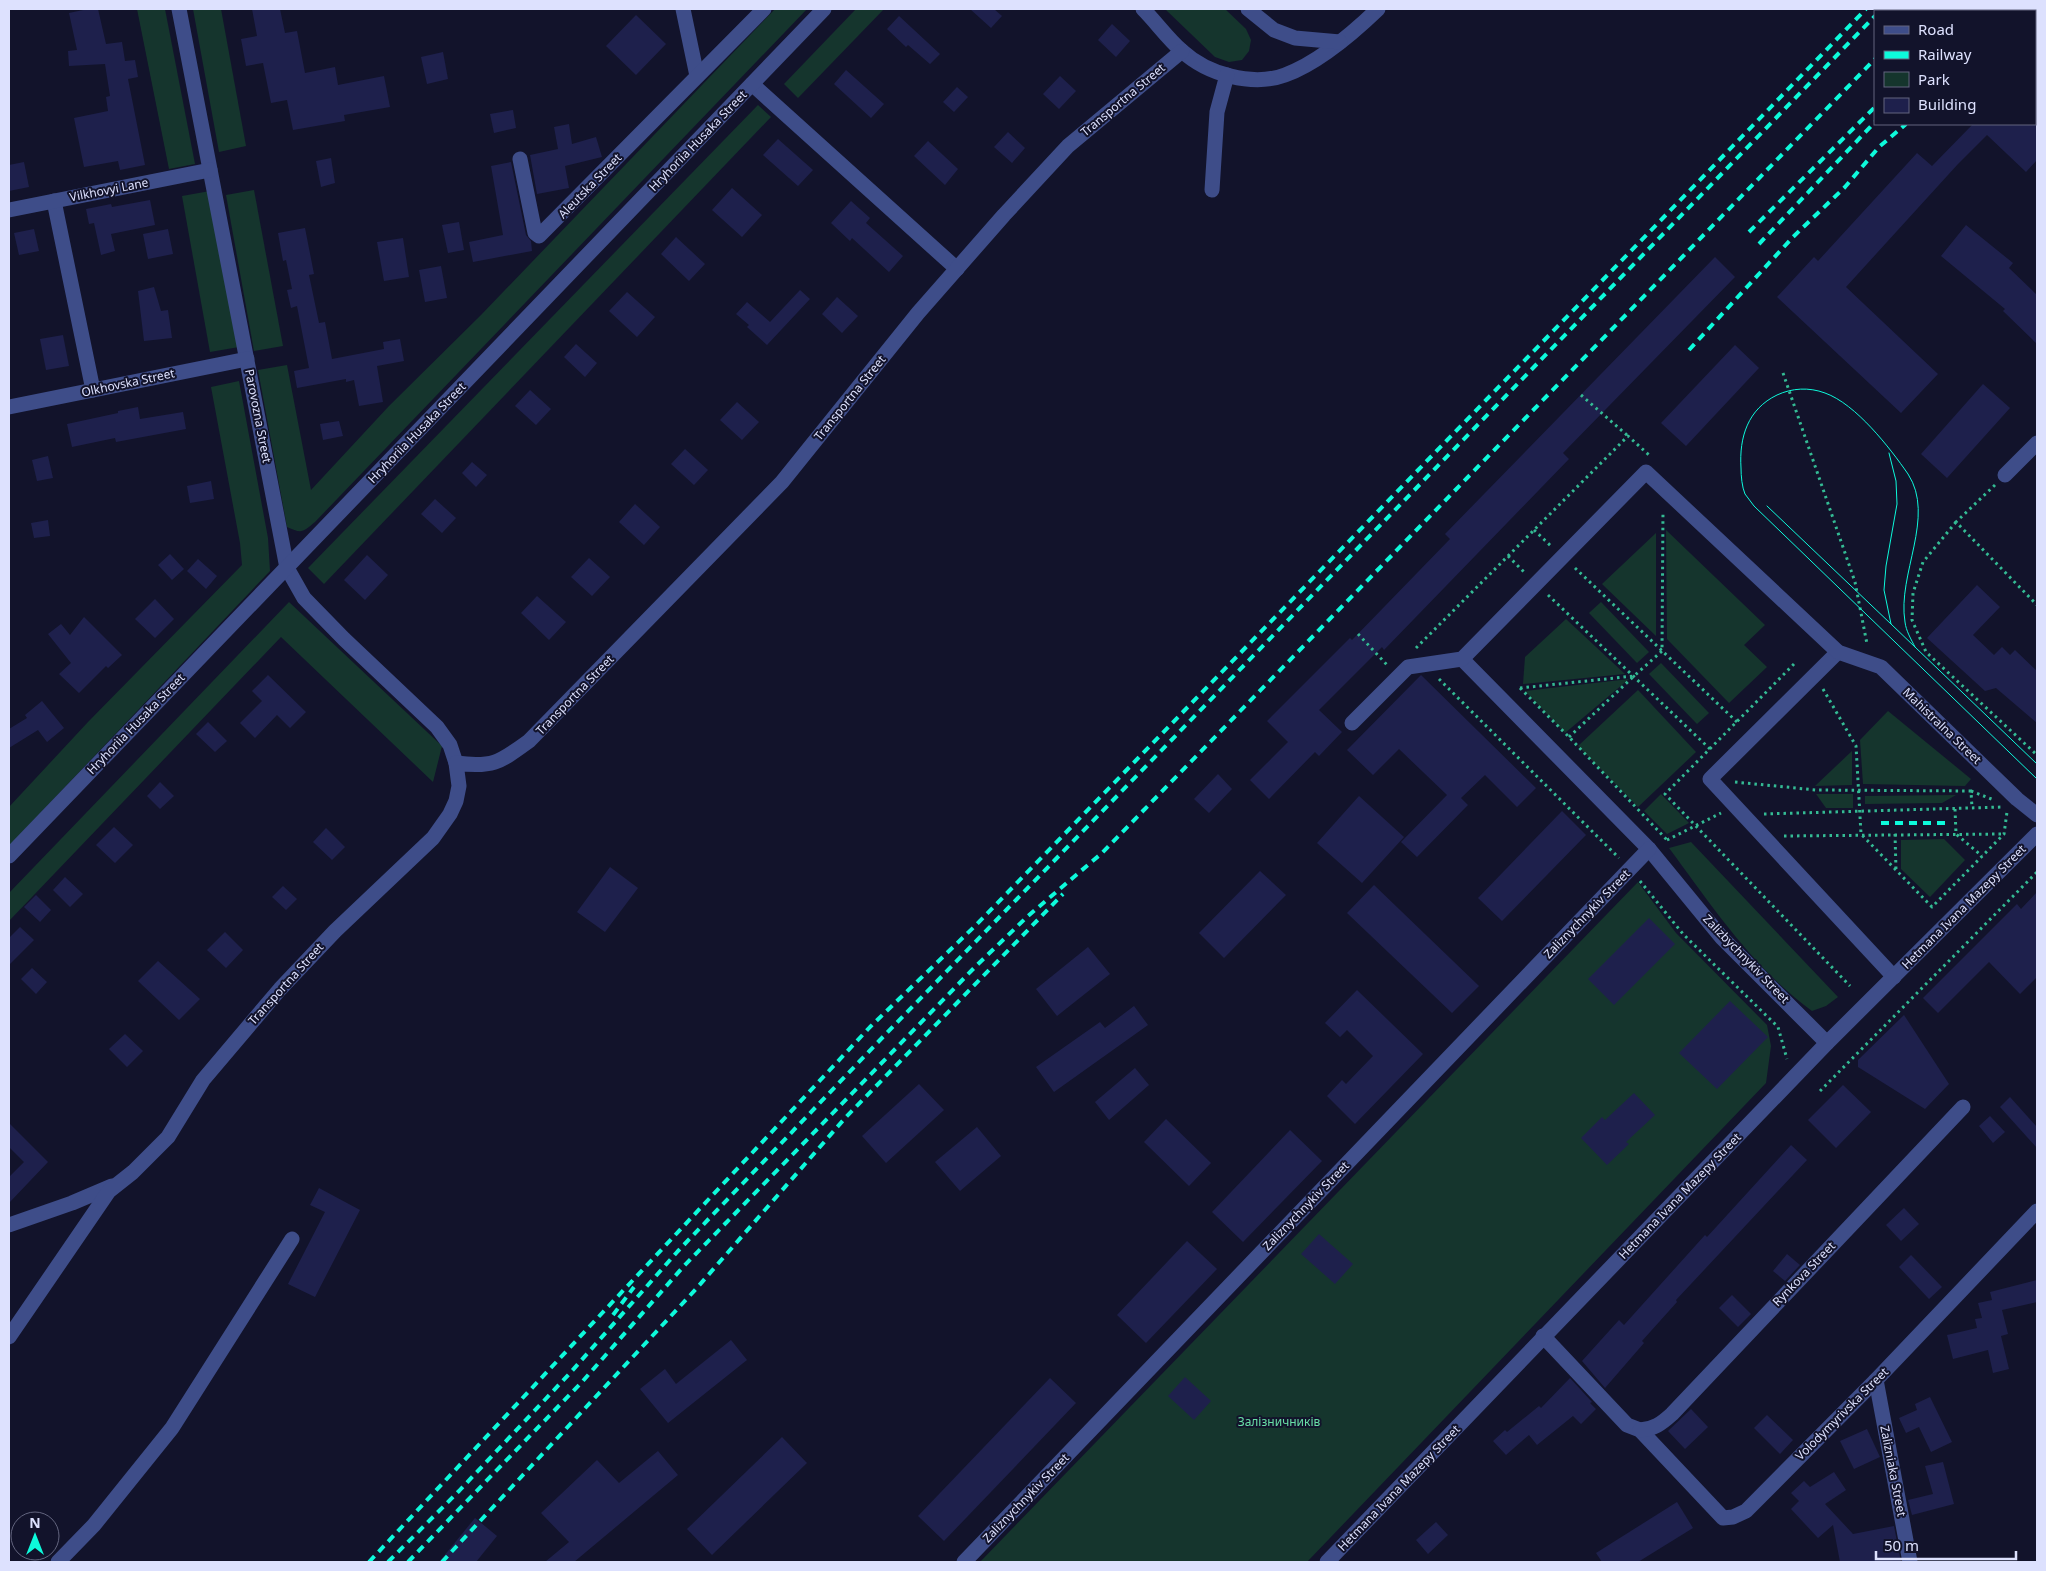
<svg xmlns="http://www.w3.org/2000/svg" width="2046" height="1571" viewBox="0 0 2046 1571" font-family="'Noto Sans',sans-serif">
	<rect width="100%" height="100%" fill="#12132b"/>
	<g fill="#15352d">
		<path d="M137,9H165L195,164L169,169Z"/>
		<path d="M193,9H221L246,146L219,152Z"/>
		<path d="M775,9H807L315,522C303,532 302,534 287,527L258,370L287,365L311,490L389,406L481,315Z"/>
		<path d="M856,9H884L798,98L784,84Z"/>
		<path d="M1165,9H1225L1246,29L1251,40L1249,51L1242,60L1229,62L1215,57Z"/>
		<path d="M758,105L771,117L324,584L308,568Z"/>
		<path d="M254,190L283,346L254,351L226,195Z"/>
		<path d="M210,191L239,347L210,352L182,196Z"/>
		<path d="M239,381L268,538L270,571L9,846V807L88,722L242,565L240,543L211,387Z"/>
		<path d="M1666,530L1765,625L1744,645L1767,667L1729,703L1667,639Z"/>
		<path d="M1656,533V636L1602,584Z"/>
		<path d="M289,602L442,746L433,782L281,637L9,921V893Z"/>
		<path d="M1601,602L1649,652L1637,663L1589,613Z"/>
		<path d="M1566,619L1625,674L1523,684L1525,657Z"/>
		<path d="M1661,663L1709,713L1697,724L1649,674Z"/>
		<path d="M1629,679L1565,733L1525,691Z"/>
		<path d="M1638,690L1696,752L1638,807L1578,746Z"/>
		<path d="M1888,711L1971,779L1965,786L1863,784L1860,740Z"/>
		<path d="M1852,751V785L1815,786Z"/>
		<path d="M1661,794L1689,823L1667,834L1644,811Z"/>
		<path d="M1816,794H1853V808H1826Z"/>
		<path d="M1956,795L1942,803L1865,804V796Z"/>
		<path d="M1944,839L1965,860L1930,897L1901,869V840Z"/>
		<path d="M1691,842L1838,997L1826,1006L1812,1011C1752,967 1712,906 1669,848Z"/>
		<path d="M1638,882L1676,933L1767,1025L1771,1046L1766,1083L1307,1562H980Z"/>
	</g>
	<g fill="#1e204c">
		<path d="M88,9H98L106,44L122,42L125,61L135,60L138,77L128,79L145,165L120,170L118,161L84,167L74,118L108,111L106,97L110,96L105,64L69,66L68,51L77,50L69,13Z"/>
		<path d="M252,9H280L285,33L297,31L305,73L335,67L338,85L384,76L390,107L344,115L345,121L293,130L287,100L271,103L263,63L246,66L241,39L257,36Z"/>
		<path d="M970,9H994L1002,16L991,28Z"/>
		<path d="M636,15L666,44L636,75L606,46Z"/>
		<path d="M899,16L940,54L930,64L908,45L906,47L887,29Z"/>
		<path d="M1112,24L1130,41L1116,57L1098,40Z"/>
		<path d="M443,52L448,79L427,84L421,57Z"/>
		<path d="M846,70L884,104L871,118L834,84Z"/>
		<path d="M1060,76L1076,91L1059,109L1043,94Z"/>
		<path d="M957,87L968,97L954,112L943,102Z"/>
		<path d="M513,110L516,128L494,133L490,114Z"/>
		<path d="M569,124L572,144L596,137L602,157L565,166L569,188L537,194L530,155L558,149L554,127Z"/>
		<path d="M1973,124H2037V160L2026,172L1987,135L1958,164L1846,287L1938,374L1901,413L1777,297L1814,257L1818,261L1917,153L1932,166Z"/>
		<path d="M1008,132L1025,148L1012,163L994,147Z"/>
		<path d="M778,139L813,170L798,186L763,155Z"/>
		<path d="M928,141L958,169L945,185L914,156Z"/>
		<path d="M331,158L335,183L321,187L316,161Z"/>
		<path d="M24,162L29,187L9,191V165Z"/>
		<path d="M511,162L526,235L531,241L532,251L473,262L469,242L503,235L491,166Z"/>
		<path d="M732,188L762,215L742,237L712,210Z"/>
		<path d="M150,200L155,225L111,234L115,251L101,255L94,223L89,224L86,209L111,204L112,207Z"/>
		<path d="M851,201L870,218L866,223L903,256L889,272L852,238L850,241L831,223Z"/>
		<path d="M459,222L464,250L448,253L442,225Z"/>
		<path d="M1966,225L2013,263L2009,268L2037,295V344L2003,311L2005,309L1941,256Z"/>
		<path d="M305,228L314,274L309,275L319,323L325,322L332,359L384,349L383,342L400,339L404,361L377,366L383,402L359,406L354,380L346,382V379L297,388L294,371L309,368L297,306L291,308L287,290L292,289L286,260L283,261L278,233Z"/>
		<path d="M34,229L39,251L19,255L14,233Z"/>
		<path d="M168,229L173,254L148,259L143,234Z"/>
		<path d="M676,237L705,264L689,281L661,254Z"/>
		<path d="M403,238L409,277L384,281L377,242Z"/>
		<path d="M1715,257L1735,277L1563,453L1569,459L1384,650L1382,647L1319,710L1342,732L1319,756L1315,752L1269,799L1250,780L1288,742L1267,721L1350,638L1352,640L1450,539L1445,534Z"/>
		<path d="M441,266L447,298L425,302L419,270Z"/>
		<path d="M154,287L161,311L168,310L172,338L144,341L138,291Z"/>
		<path d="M800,290L810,299L767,345L747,327L749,325L736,314L747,302L770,322Z"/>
		<path d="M627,292L655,317L637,337L609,311Z"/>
		<path d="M837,297L858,316L842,333L822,314Z"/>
		<path d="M63,335L69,366L46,370L40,339Z"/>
		<path d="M576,344L597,363L585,377L564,357Z"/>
		<path d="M1735,345L1759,368L1686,446L1661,423Z"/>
		<path d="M1983,384L2010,408L1947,478L1921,454Z"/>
		<path d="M530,390L551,409L536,425L515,406Z"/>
		<path d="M737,402L759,422L742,440L720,420Z"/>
		<path d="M138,407L140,419L183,412L186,429L116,442L115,438L72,447L67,424L118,413V411Z"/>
		<path d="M339,421L343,436L323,440L320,424Z"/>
		<path d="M685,449L708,470L694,485L671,464Z"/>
		<path d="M48,456L53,478L37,481L32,460Z"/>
		<path d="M472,462L487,475L476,487L462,473Z"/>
		<path d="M211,481L214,499L190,503L187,486Z"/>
		<path d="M435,499L456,518L442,533L421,514Z"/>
		<path d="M635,504L660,527L644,545L619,522Z"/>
		<path d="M48,520L50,536L34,538L31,523Z"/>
		<path d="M170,554L184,569L172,580L158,565Z"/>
		<path d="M367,555L388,575L365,600L344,580Z"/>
		<path d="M589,558L610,577L592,596L571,577Z"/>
		<path d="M198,559L217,576L206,589L187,571Z"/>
		<path d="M1977,585L2000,607L1973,635L1994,655L2002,647L2010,655L2015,650L2037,671V723L1996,688L1985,691L1927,638Z"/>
		<path d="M537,596L566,622L549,640L521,613Z"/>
		<path d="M155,599L174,619L155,638L135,619Z"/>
		<path d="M84,617L122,655L108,668L106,666L79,693L59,674L71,663L48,634L61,624L70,635Z"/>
		<path d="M268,675L306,712L290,728L277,715L255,738L240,723L262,701L252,691Z"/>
		<path d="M1421,675L1536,788L1517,807L1485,775L1461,798L1468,805L1417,857L1401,842L1447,795L1399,749L1373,775L1347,750Z"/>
		<path d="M42,701L64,728L47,742L38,730L9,748V729L27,718L25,715Z"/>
		<path d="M208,722L227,741L215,752L196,734Z"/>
		<path d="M1218,774L1232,789L1209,813L1194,799Z"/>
		<path d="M160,782L174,796L160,809L147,796Z"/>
		<path d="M1359,796L1404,837L1362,883L1317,843Z"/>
		<path d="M1562,811L1586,835L1502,921L1478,898Z"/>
		<path d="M114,827L133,845L115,863L96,845Z"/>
		<path d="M326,828L345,847L332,860L313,842Z"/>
		<path d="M610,867L638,888L605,932L577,912Z"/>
		<path d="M1260,871L1286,895L1224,958L1199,933Z"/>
		<path d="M65,877L83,894L70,907L53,890Z"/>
		<path d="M1374,885L1479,986L1452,1013L1347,913Z"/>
		<path d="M283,886L297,899L286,910L272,897Z"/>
		<path d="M2037,892V977L2020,994L1989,962L1938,1013L1923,998L2017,904L2021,909Z"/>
		<path d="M36,895L51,910L40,922L24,907Z"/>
		<path d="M1649,918L1675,944L1614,1005L1588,979Z"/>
		<path d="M20,927L34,940L9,965V938Z"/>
		<path d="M225,932L243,950L226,968L207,950Z"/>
		<path d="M1088,947L1110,974L1057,1016L1036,989Z"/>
		<path d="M158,961L200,999L179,1020L138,981Z"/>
		<path d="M32,968L47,982L36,994L21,979Z"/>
		<path d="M1357,990L1423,1054L1355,1124L1327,1096L1342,1080L1346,1084L1373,1056L1347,1030L1340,1037L1325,1023Z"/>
		<path d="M1730,1001L1768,1037L1717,1089L1679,1053Z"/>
		<path d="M1134,1006L1148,1025L1054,1092L1036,1067L1100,1022L1105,1028Z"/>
		<path d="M1904,1015L1949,1084L1925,1109L1858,1067V1060Z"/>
		<path d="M125,1034L143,1051L127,1067L109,1049Z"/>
		<path d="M1135,1068L1149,1085L1109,1120L1095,1102Z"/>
		<path d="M919,1084L944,1110L886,1163L862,1136Z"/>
		<path d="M1843,1085L1871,1112L1836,1148L1808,1120Z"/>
		<path d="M1634,1093L1655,1115L1626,1142L1629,1144L1607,1165L1581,1138L1602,1117L1605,1120Z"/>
		<path d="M2010,1097L2037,1127V1148L2000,1107Z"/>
		<path d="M1990,1116L2005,1132L1993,1143L1979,1126Z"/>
		<path d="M1166,1119L1211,1163L1189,1186L1144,1142Z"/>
		<path d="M9,1123L48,1162L9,1203V1177L24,1162L9,1147Z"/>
		<path d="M977,1127L1001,1156L960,1191L935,1162Z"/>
		<path d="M1290,1130L1322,1161L1243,1242L1212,1212Z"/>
		<path d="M1791,1145L1807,1160L1676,1300L1677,1302L1642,1341L1644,1343L1605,1388L1582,1361L1619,1320L1624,1325L1705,1235L1707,1237Z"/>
		<path d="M319,1188L360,1210L315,1297L288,1284L325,1212L310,1205Z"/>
		<path d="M1904,1208L1919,1224L1901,1241L1886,1225Z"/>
		<path d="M1319,1234L1353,1264L1335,1284L1301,1254Z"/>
		<path d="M1187,1241L1217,1269L1146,1343L1117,1315Z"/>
		<path d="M1787,1254L1800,1265L1785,1281L1773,1271Z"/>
		<path d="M1911,1255L1942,1287L1929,1299L1899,1267Z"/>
		<path d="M2037,1280V1302L2002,1310L2008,1334L2001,1336L2009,1369L1993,1373L1988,1350L1953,1359L1947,1335L1977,1328L1975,1319L1982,1318L1978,1303L1992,1300L1990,1292Z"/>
		<path d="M1732,1295L1751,1314L1738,1327L1719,1308Z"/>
		<path d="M731,1340L747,1360L668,1423L640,1389L665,1369L676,1384Z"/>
		<path d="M1185,1377L1211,1401L1194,1420L1168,1396Z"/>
		<path d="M1050,1378L1076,1403L944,1541L918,1516Z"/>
		<path d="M1570,1378L1592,1402L1590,1403L1596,1409L1581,1424L1573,1416L1537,1445L1529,1435L1506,1455L1493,1441L1505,1430L1507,1432L1539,1406L1541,1408Z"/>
		<path d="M1930,1397L1952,1442L1931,1452L1919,1427L1906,1433L1899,1418L1917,1410L1915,1404Z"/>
		<path d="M1691,1409L1708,1427L1685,1449L1668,1431Z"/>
		<path d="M1767,1415L1793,1440L1780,1454L1754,1428Z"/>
		<path d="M1867,1429L1880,1457L1854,1469L1840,1441Z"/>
		<path d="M782,1437L807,1463L712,1555L687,1529Z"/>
		<path d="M658,1451L678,1475L574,1562H545L569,1542L541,1513L597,1460L619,1483Z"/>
		<path d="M1943,1462L1954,1504L1912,1515L1908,1500L1933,1494L1925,1466Z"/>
		<path d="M1834,1472L1846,1490L1825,1504L1853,1534L1894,1526L1901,1562H1840L1833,1525L1818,1538L1791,1509L1799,1501L1791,1493L1804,1481L1810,1487Z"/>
		<path d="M1677,1502L1693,1528L1638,1562H1602L1596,1553Z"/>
		<path d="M475,1518L497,1536L476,1562H439Z"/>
		<path d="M1436,1522L1448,1535L1428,1554L1416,1540Z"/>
	</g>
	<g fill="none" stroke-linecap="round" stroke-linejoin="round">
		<g stroke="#34bb94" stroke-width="3" stroke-dasharray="2.5 4" stroke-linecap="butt">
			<path d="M1783,373L1855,582L1867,644"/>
			<path d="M1581,395L1628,436"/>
			<path d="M1995,485L1956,522L2037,605"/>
			<path d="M1956,522L1923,562L1913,593L1912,620L1926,652L2037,755"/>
			<path d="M1534,530L1552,547"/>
			<path d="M1508,556L1525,573"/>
			<path d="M1575,568L1737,722"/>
			<path d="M1548,595L1710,749"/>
			<path d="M1358,634L1388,666"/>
			<path d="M1416,648L1628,436L1649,455"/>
			<path d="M1794,664L1665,794L1850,986"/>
			<path d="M1439,679L1619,858"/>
			<path d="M1520,688L1634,676L1662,651L1663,511"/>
			<path d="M1520,688L1569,737L1667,840"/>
			<path d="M1823,689L1856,746L1861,834L1932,907L2004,834L2007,812"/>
			<path d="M1569,737L1633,677"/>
			<path d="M1735,782L1816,790L1971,791L1972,808"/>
			<path d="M1971,791L1994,800"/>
			<path d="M1955,809L1956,834L1982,856"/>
			<path d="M1764,814L2003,807"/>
			<path d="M1895,834L1896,870"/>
			<path d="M1784,836L2004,834"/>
			<path d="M1667,840L1721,813"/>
			<path d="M1640,881L1683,934L1778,1027L1787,1059"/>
			<path d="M1820,1091L2037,872"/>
		</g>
		<g stroke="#3e4d89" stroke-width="15">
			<path d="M179,9L287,568L304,598L344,639L437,727L450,745L456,763"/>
			<path d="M683,9L697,76"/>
			<path d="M1143,9C1156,22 1168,39 1182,51C1207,74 1252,87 1285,75C1318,63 1353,33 1378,9"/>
			<path d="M1248,9L1274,30L1295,38L1340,42"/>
			<path d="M752,84L957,269"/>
			<path d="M520,159L535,233L539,236L764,9"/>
			<path d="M1212,190L1217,112L1227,75"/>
			<path d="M54,201L93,390"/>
			<path d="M9,210L210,170"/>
			<path d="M9,407L247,359"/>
			<path d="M2005,475L2037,443"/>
			<path d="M1838,652L1710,779L1894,977"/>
			<path d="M1462,659L1649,849L1722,938L1827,1043"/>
			<path d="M1352,723L1408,667L1462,659L1646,472L1838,652L1881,667L2017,799L2037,815"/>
			<path d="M9,856L824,9"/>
			<path d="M9,1225L72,1203L112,1186"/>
			<path d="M1543,1336L1627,1425L1640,1430L1723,1518L1733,1517L1746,1511L1876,1380L2037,1211"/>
			<path d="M9,1337L109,1191L133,1172L168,1137L203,1080L280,989L335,931L433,838L450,814L456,801L459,786L456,763C493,768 500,762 529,741L782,482L918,313L1004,215L1068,146L1182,51"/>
			<path d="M1876,1380L1910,1562"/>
			<path d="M1640,1430C1654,1429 1661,1424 1672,1414L1963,1107"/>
			<path d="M58,1562L94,1525L172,1428L292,1239"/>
			<path d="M964,1562L1649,849"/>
			<path d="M1327,1562L1827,1043L2037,834"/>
		</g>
		<g stroke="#0dfadb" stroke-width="1">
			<path d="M1889,453L1896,481L1897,504L1886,566L1884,590L1891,624L2037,764"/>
			<path d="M1767,506L1891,624"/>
			<path d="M1915,647C1911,639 1906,631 1905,622C1897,574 1936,517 1908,474C1890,448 1856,404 1825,393C1809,387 1792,388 1777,395C1748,409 1739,437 1741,468C1741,476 1742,487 1745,494C1748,498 1751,502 1754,506L2037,779"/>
		</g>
		<g stroke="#0dfadb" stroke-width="4" stroke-dasharray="8 6" stroke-linecap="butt">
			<path d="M1921,11L1923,9"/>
			<path d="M1972,11L1974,9"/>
			<path d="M1988,11L1991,9"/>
			<path d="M2030,11L2032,9"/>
			<path d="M1749,232L1875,107"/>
			<path d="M1759,244L1875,122"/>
			<path d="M1689,350L1793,237L1845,187L1879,147L1906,124"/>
			<path d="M1881,823H1947"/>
			<path d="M613,1315L634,1287"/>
			<path d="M369,1562L870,1027L976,925L1866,9"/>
			<path d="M388,1562L459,1491L571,1372L678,1251L880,1040L1875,16"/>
			<path d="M408,1562L582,1382L683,1267L976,966L1028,916L1102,853L1875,59"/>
			<path d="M442,1562L696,1289L846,1117L1063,894"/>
		</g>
	</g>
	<g text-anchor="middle" stroke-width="4" stroke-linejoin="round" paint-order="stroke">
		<g font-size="12" fill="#dde1fe" stroke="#12132b">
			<text transform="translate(1123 100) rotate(-40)" y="4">Transportna Street</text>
			<text transform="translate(698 141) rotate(-46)" y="4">Hryhoriia Husaka Street</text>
			<text transform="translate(590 186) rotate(-46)" y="4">Aleutska Street</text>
			<text transform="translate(109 190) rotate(-11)" y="4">Vilkhovyi Lane</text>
			<text transform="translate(128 383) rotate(-12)" y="4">Olkhovska Street</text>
			<text transform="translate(850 398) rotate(-51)" y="4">Transportna Street</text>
			<text transform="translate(258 416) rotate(79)" y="4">Parovozna Street</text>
			<text transform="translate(417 433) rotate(-46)" y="4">Hryhoriia Husaka Street</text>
			<text transform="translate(575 695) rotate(-46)" y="4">Transportna Street</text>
			<text transform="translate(136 724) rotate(-46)" y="4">Hryhoriia Husaka Street</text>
			<text transform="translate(1942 726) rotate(44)" y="4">Mahistralna Street</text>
			<text transform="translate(1964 907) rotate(-45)" y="4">Hetmana Ivana Mazepy Street</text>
			<text transform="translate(1587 914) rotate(-46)" y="4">Zaliznychnykiv Street</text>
			<text transform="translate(1746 959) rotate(46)" y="4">Zalizbychnykiv Street</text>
			<text transform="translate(286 984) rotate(-48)" y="4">Transportna Street</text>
			<text transform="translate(1680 1196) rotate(-46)" y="4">Hetmana Ivana Mazepy Street</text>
			<text transform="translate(1306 1206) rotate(-46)" y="4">Zaliznychnykiv Street</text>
			<text transform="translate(1804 1274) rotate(-46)" y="4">Rynkova Street</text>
			<text transform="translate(1842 1414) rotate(-45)" y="4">Volodymyrivska Street</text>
			<text transform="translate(1893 1471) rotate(79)" y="4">Zalizniaka Street</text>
			<text transform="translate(1399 1488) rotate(-46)" y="4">Hetmana Ivana Mazepy Street</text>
			<text transform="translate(1026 1498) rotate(-46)" y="4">Zaliznychnykiv Street</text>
		</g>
		<g font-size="12" fill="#68dfa6" stroke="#12132b">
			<text x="1279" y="1426">Залізничників</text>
		</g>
	</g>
	<rect width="2046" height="1571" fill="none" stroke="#dde1fe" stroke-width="20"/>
	<rect x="1874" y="10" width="162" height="115" fill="#12132b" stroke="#63657f"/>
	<rect x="1884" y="26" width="25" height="8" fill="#3e4d89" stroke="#63657f"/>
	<text x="1918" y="35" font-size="15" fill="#dde1fe">Road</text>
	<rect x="1884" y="51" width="25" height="8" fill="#0dfadb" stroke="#63657f"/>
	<text x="1918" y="60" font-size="15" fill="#dde1fe">Railway</text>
	<rect x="1884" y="72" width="25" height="15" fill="#15352d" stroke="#63657f"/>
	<text x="1918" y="85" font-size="15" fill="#dde1fe">Park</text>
	<rect x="1884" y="98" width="25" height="15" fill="#1e204c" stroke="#63657f"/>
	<text x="1918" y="110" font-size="15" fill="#dde1fe">Building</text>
	<g transform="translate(35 1536)"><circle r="24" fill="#12132b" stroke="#63657f"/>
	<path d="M0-4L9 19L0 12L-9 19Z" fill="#0dfadb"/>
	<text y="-8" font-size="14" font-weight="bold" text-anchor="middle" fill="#dde1fe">N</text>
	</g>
	<path d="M1876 1551v8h140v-8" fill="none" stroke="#dde1fe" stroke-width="2.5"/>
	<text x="1884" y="1551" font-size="15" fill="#dde1fe" stroke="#12132b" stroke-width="4" paint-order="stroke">50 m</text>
</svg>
